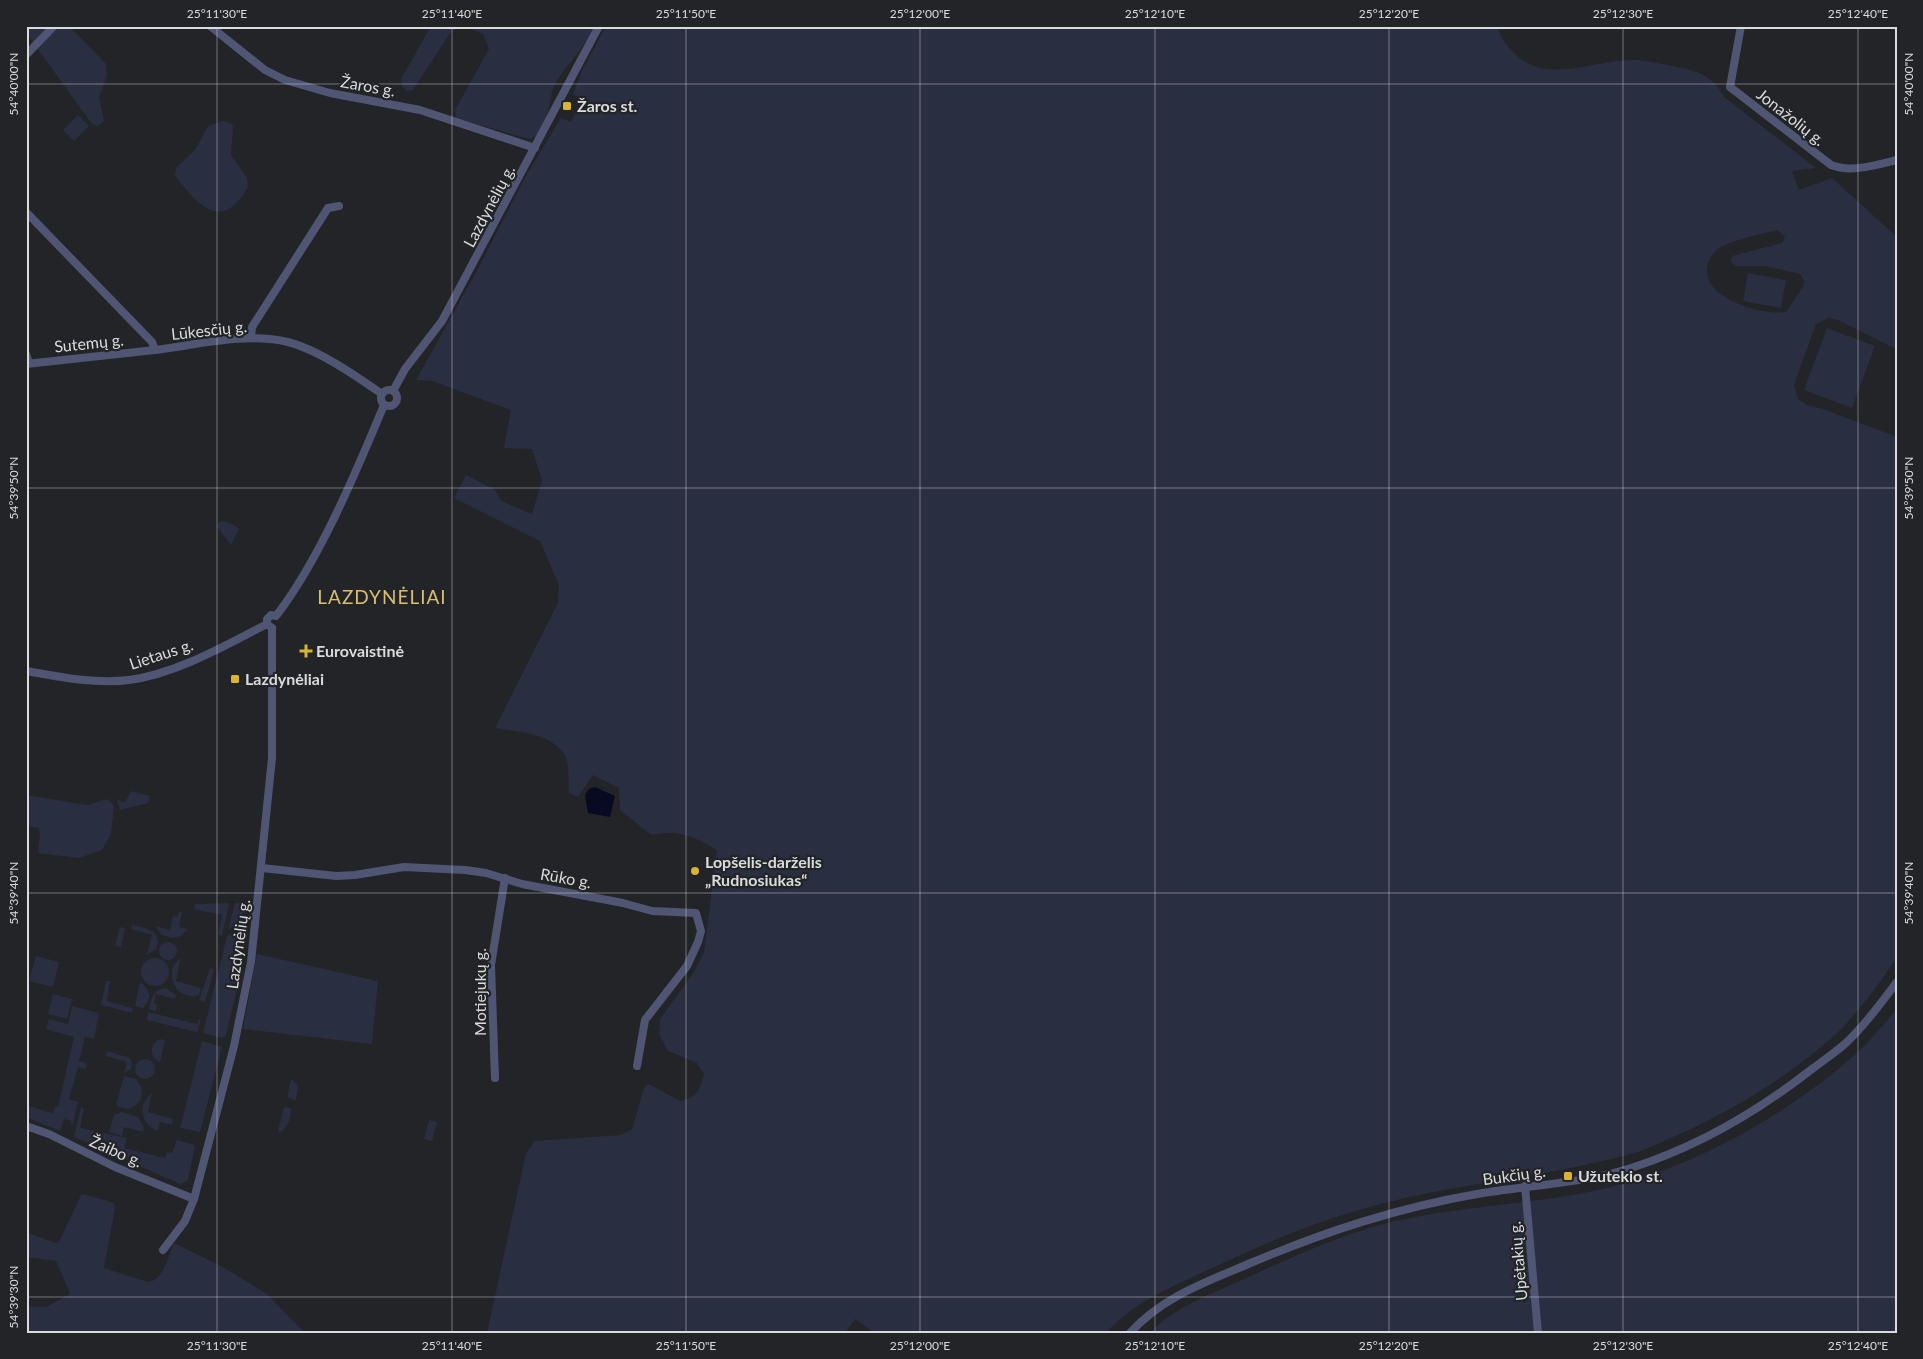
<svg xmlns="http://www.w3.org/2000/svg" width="1923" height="1359" viewBox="0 0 1923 1359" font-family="Lato,sans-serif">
	<rect width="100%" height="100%" fill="#232427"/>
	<g fill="#292e41" fill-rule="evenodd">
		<path d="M26,26H69L106,64L107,76L99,97L104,121L98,126L92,124L29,37L26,39Z"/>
		<path d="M431,26H594C590,33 587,41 582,47C573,61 560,72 553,89C548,105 549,134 529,139L456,118L455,110L489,49L483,34L466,27L452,30L413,90L407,91L402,87L401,79Z"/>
		<path d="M606,26H1498C1499,36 1506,45 1513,52C1544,86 1593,60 1632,60C1644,60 1689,68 1699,73C1709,77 1720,87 1723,96L1816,168L1792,171L1799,190L1832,178L1897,237V347L1894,348L1838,320L1828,318L1816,324L1794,385L1798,399L1807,405L1823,409L1897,437V957C1883,979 1854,1018 1835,1035C1787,1078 1730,1112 1671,1138C1659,1143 1646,1150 1634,1153C1549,1177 1462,1182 1377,1205C1323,1219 1272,1240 1221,1264C1181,1283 1136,1299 1106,1333H875L855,1319L845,1333H487L526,1153L535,1141L621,1135L632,1129L644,1088L649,1084L680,1101C697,1098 700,1090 704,1074L697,1063L668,1051L659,1034L660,1019L692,975L704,952L717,850C704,842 683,831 667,833C661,833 656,835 650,834L620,810L619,788L593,775L578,797L569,793C568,783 570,763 564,754C551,733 516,732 495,728L558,603L559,585L540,541L454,498L466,475L495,490L501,501L532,514L542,480L532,449L504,448L511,410L432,381L416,380L479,267L527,174L561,118L571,122L582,100L573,94L582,71ZM1777,230L1785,236L1782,243L1732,256L1731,262L1736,266H1765L1800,274L1804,280V285L1786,312C1761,316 1694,296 1709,261C1711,256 1716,249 1721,247C1738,238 1759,235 1777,230Z"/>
		<path d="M78,115L89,126L74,141L63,130Z"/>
		<path d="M223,121L231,123L233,127L231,155L247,178L248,187C222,233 199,206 175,176L176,168L195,150L208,126Z"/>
		<path d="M1748,273L1786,280L1781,308L1743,301Z"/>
		<path d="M1827,328L1875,346L1852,408L1804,390Z"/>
		<path d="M224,521L234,525L239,529L231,545L217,527L219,522Z"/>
		<path d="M131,791L150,796L148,803L120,810L117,800L125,802Z"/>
		<path d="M26,795L87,805L108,799L114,806L111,834L102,850L79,858L38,853L40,833L38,828L26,826Z"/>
		<path d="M229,903L222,936L218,935L222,915L194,909L195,904Z"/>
		<path d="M235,903H243V918L228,930Z"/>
		<path d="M179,911L182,912L179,927L188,929L181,936L172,938L162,935L155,926L170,930L173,916L178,917Z"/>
		<path d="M245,924L239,980L226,1035L222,1038L203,1033L227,936Z"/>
		<path d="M132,925C144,928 158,928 158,943L155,950L147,955L152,935L131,929Z"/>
		<path d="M120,927L125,928L121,947L115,946Z"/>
		<circle cx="168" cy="951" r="9"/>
		<path d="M257,954L378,981L372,1044L243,1029Z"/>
		<path d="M36,956L59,962L53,987L29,981Z"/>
		<path d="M181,957L176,981L201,988L199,995C181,1000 168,985 173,966Z"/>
		<circle cx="155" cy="972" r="14"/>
		<path d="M210,968L214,970L205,1002L199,1000Z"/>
		<path d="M106,981H110L107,1001L133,1008L132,1013L101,1005Z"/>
		<path d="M140,982C151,989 152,1000 143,1008L135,1006Z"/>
		<path d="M166,988L176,995L175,999L156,994L154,1004L157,1005L156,1011L149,1010C151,999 153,989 166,988Z"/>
		<path d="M53,994L72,999L67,1019L48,1014Z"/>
		<path d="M72,1006L99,1013L94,1039L85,1037L79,1061L87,1063L86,1069L78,1067L69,1099L78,1102L72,1127L71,1121L64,1119L60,1131L26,1117L28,1106L53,1113L55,1107H58L74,1037L46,1029L49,1019L68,1024Z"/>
		<path d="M1897,1009V1333H1150C1175,1305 1222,1290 1255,1274C1292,1257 1337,1237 1376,1226C1448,1206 1525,1206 1598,1190C1690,1170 1792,1113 1861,1049C1874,1037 1885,1022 1897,1009Z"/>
		<path d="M148,1012L197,1024L199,1019L201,1020L197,1032L147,1020Z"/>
		<path d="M160,1039L165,1040L160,1062C149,1057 149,1044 160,1039Z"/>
		<path d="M202,1041L222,1047L200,1132L180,1128Z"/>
		<path d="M107,1051L130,1058L132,1063L131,1069L124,1073L127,1062L106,1056Z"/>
		<circle cx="145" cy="1069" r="10"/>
		<path d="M124,1076L136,1079L142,1088L141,1099C135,1108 126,1112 116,1105Z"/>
		<path d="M291,1079L298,1085L296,1101L287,1097Z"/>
		<path d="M152,1093L148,1112L173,1119L172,1125L160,1122L158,1131C140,1124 137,1104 152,1093Z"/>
		<path d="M81,1107L84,1108L80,1128L127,1138L124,1148L165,1158L167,1152L172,1153L177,1140L195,1145L188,1180L180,1184L74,1137Z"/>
		<path d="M284,1107L291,1108C291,1118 289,1125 281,1132L278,1131Z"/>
		<path d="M122,1112L138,1117L144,1127L143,1132L124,1127L122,1136L109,1132L114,1115Z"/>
		<path d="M429,1120L437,1122L432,1141L424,1139Z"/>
		<path d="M84,1194L114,1203L115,1208L104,1268L148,1282C164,1280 168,1256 174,1243L221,1266L267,1294L305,1333H26V1306L46,1307L70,1294L56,1261L26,1257V1232L56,1243L59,1242L81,1195Z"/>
	</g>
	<path fill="#070a21" d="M595,787L615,796L610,817L588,813L585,795L589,789Z"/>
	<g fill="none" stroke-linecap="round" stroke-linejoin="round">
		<g stroke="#4f5573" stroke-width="8">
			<path d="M210,26L265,70L285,80L330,93L420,110L535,148"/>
			<path d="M1741,26L1730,87L1831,165C1851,173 1876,165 1897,160"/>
			<path d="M26,55L54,26"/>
			<path d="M26,212L152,342L155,350C197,345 246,332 288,342C319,350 356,376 382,394"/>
			<path d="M251,338L252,327L328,208L339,206"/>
			<path d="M26,354L29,363"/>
			<path d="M26,364L155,350"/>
			<circle cx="389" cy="398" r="8"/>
			<path d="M393,391L405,369L442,321L599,26"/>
			<path d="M272,628L267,624V619L271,615L276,616C320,559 356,472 384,405"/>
			<path d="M26,671C60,677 94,684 129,680C176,674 226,645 267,624"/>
			<path d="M262,868L336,876L355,875L404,867L465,870L486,873L522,884L623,903L652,911L696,913L701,931L698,942L687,966L645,1020L637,1066"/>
			<path d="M495,1078L491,965L505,878"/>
			<path d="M26,1126L49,1134L115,1167L194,1199"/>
			<path d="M1525,1186L1538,1333"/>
			<path d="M163,1250L185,1221L194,1199L234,1046L251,962L272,758V628"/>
			<path d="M1130,1333C1163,1296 1209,1281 1253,1262C1327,1231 1397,1208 1477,1194C1528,1185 1581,1184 1631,1168C1697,1147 1757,1112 1812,1069C1824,1060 1836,1052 1847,1042C1866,1024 1881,1003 1897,982"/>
		</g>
	</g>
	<path fill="none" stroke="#dadbdd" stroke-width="1" stroke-opacity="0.45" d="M217,26V1333M452,26V1333M686,26V1333M920,26V1333M1155,26V1333M1389,26V1333M1623,26V1333M1858,26V1333M26,84H1897M26,488H1897M26,893H1897M26,1297H1897"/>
	<g fill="#dab333" stroke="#232427" stroke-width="2">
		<rect x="562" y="101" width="10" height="10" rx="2.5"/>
		<path d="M303.5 643.5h5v5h5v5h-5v5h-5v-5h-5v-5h5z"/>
		<rect x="230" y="674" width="10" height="10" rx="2.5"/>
		<circle cx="695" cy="871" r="5"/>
		<rect x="1563" y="1171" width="10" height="10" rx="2.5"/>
	</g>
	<g text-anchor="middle" stroke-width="4.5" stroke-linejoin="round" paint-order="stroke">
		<g font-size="16" fill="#dadbdd" stroke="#232427">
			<text transform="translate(368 86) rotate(10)" y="6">Žaros g.</text>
			<text transform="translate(1791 117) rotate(38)" y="6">Jonažolių g.</text>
			<text transform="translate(489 206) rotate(-62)" y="6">Lazdynėlių g.</text>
			<text transform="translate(209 330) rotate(-6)" y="6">Lūkesčių g.</text>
			<text transform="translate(89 343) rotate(-6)" y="6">Sutemų g.</text>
			<text transform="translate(161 654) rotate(-18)" y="6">Lietaus g.</text>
			<text transform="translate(566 878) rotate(10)" y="6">Rūko g.</text>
			<text transform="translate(238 944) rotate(-82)" y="6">Lazdynėlių g.</text>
			<text transform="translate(480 992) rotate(-90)" y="6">Motiejukų g.</text>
			<text transform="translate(116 1151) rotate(24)" y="6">Žaibo g.</text>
			<text transform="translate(1514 1175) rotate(-8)" y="6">Bukčių g.</text>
			<text transform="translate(1518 1261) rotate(-95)" y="6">Upėtakių g.</text>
		</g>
		<g font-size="16" font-weight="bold" fill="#dadbdd" stroke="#232427" text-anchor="start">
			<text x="577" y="112">Žaros st.</text>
			<text x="316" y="657">Eurovaistinė</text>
			<text x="245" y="685">Lazdynėliai</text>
			<text x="705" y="868">Lopšelis-darželis<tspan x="705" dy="18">„Rudnosiukas“</tspan></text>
			<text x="1578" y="1182">Užutekio st.</text>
		</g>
		<g font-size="19" letter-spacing="1" fill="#d8be72" stroke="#232427">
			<text x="382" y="604">LAZDYNĖLIAI</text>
		</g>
	</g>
	<rect width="1923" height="1359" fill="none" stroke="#232427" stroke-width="55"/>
	<rect x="28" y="28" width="1868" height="1304" fill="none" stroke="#dadbdd" stroke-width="2"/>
	<g font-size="12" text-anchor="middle" fill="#dadbdd">
		<text x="217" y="18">25°11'30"E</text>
		<text x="452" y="18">25°11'40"E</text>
		<text x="686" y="18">25°11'50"E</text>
		<text x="920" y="18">25°12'00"E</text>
		<text x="1155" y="18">25°12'10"E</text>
		<text x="1389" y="18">25°12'20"E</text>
		<text x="1623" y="18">25°12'30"E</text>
		<text x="1858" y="18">25°12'40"E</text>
		<text transform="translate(14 84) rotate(-90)" y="4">54°40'00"N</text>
		<text transform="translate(1909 84) rotate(-90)" y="4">54°40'00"N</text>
		<text transform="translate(14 488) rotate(-90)" y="4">54°39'50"N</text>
		<text transform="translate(1909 488) rotate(-90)" y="4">54°39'50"N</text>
		<text transform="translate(14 893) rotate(-90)" y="4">54°39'40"N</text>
		<text transform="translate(1909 893) rotate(-90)" y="4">54°39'40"N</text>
		<text transform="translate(14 1297) rotate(-90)" y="4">54°39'30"N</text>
		<text x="217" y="1350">25°11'30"E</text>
		<text x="452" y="1350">25°11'40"E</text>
		<text x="686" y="1350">25°11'50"E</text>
		<text x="920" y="1350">25°12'00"E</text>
		<text x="1155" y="1350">25°12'10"E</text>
		<text x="1389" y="1350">25°12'20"E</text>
		<text x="1623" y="1350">25°12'30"E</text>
		<text x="1858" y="1350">25°12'40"E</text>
	</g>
</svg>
